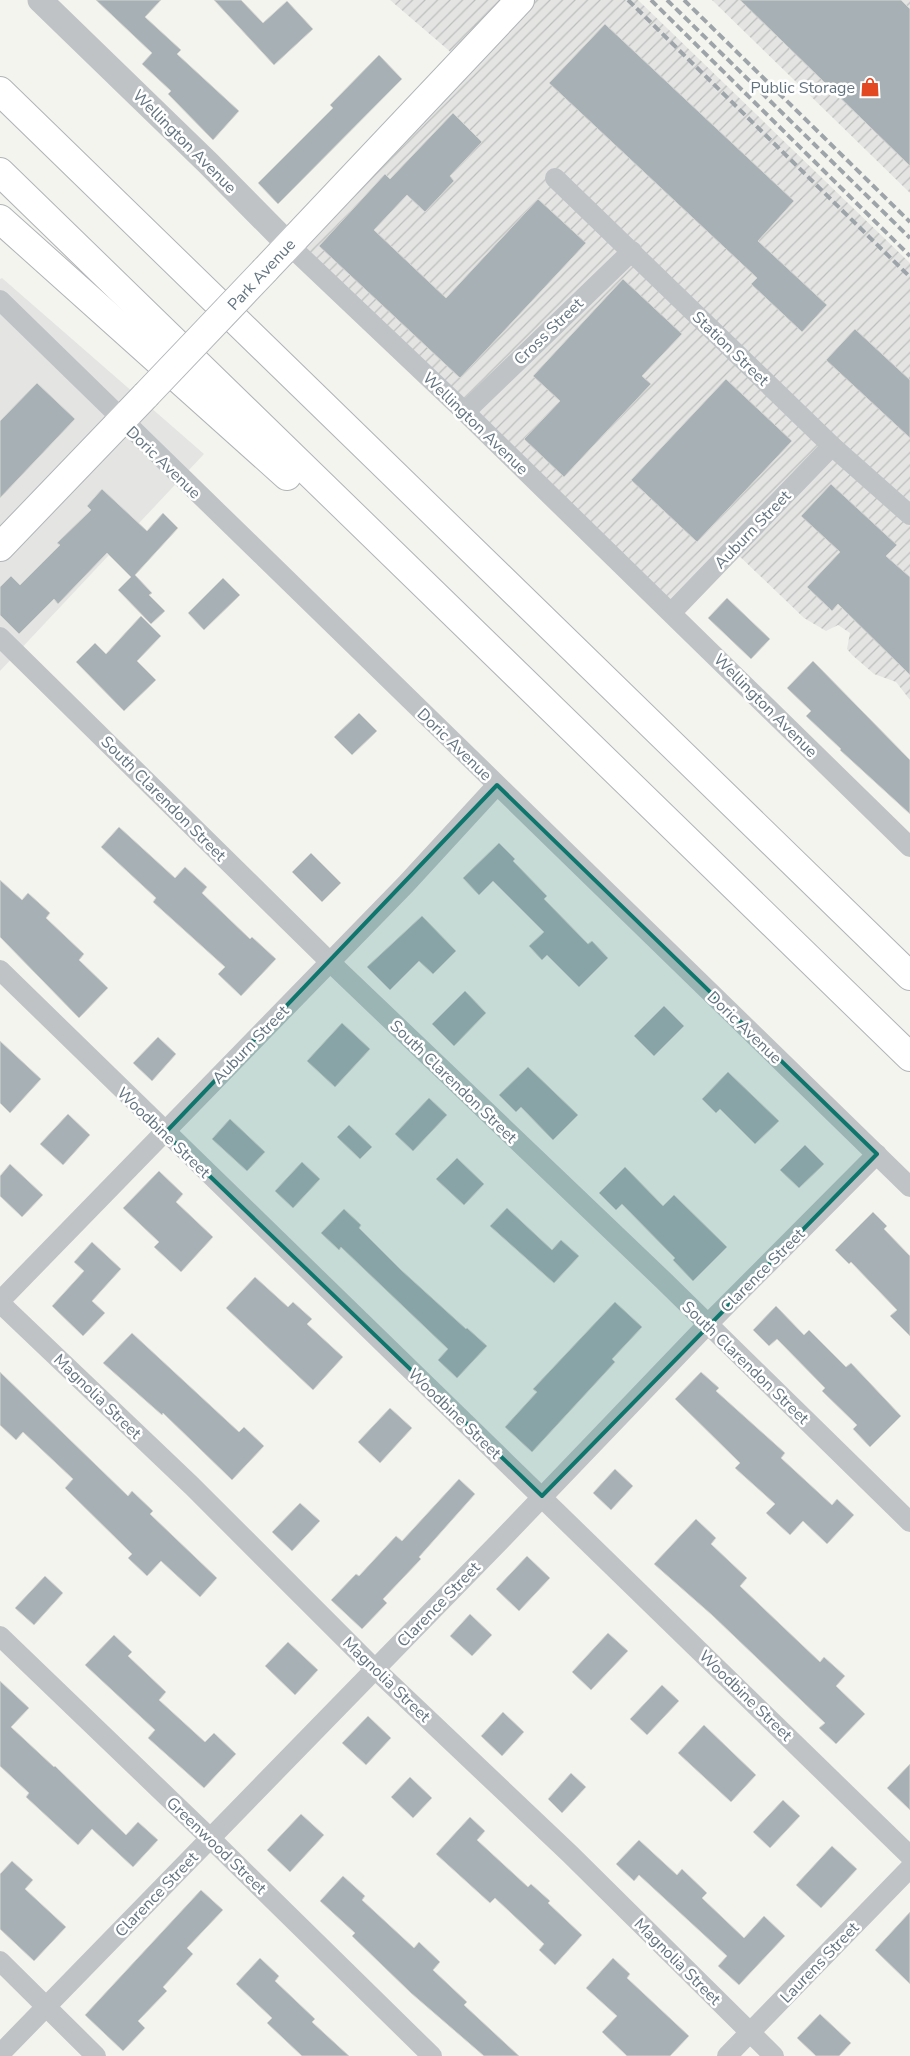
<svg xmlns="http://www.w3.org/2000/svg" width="910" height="2056" viewBox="0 0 910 2056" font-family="'Nunito Sans',sans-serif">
	<defs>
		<pattern id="industrial-furrows" width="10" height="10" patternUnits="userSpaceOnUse" patternTransform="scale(1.25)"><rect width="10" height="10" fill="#e4e5e3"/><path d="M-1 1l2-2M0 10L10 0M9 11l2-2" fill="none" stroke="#bcbebd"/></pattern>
	</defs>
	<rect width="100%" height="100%" fill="#f4f4ef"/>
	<path fill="#e4e5e3" d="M2,278L204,454L0,671V279Z"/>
	<g fill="url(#industrial-furrows)">
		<path d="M390,0H638L910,263V700L896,682L874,674L852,655L847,649L850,633L838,625L826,631L804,618L735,552L672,610L290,243L454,55Z"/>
		<path d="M712,0H910V193Z"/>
	</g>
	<g fill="#a7b0b4" stroke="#d5d5d2">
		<path d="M96,0H161L145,17L181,50L177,54L239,111L213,140L168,94L171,91L142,64L152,53Z"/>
		<path d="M214,0H241L263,23L287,1L313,29L274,65Z"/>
		<path d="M740,0H901L910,9V166Z"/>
		<path d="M605,24L794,201L758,241L827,305L802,332L751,284L757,278L549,83Z"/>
		<path d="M379,55L402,79L278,204L258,183L333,108L330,105Z"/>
		<path d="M453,113L482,142L450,176L454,181L425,212L407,195L374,230L446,298L538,199L586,243L460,378L319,246L385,174L390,179Z"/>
		<path d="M623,279L682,334L642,376L651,384L564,477L524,439L560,401L533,376Z"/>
		<path d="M855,329L910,380V438L826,360Z"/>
		<path d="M726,379L792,441L697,542L631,480Z"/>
		<path d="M37,383L75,419L0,498V421Z"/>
		<path d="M831,484L897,545L886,556L910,577V675L838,604L832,611L807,587L840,552L801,516Z"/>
		<path d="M102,489L147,531L163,513L178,528L135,575L152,593L149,595L165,611L151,624L118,590L131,577L107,553L58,604L54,599L19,634L0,615V587L11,576L20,585L60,545L57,543L91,510L87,506Z"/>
		<path d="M223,578L240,595L204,630L188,613Z"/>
		<path d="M727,598L770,639L751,659L708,618Z"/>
		<path d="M141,616L161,636L137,661L156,680L124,711L76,662L95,643L106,654Z"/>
		<path d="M813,661L910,760V814L840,750L841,749L806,716L811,711L787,688Z"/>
		<path d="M359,713L377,731L352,755L334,737Z"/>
		<path d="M119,827L175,878L185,867L207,887L202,893L250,939L252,937L276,959L241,996L218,974L225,967L153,902L156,898L101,847Z"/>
		<path d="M499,843L515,859L513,861L547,896L544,899L588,944L592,941L608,958L579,987L547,955L542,960L529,946L544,932L493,881L479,895L463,878Z"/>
		<path d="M311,853L341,883L322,902L292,872Z"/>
		<path d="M0,880L22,900L28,893L50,913L46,918L84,954L79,960L108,988L79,1018L0,937Z"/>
		<path d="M422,916L456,951L433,974L419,961L390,990L367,967Z"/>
		<path d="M465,991L486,1013L454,1046L432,1024Z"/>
		<path d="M664,1006L684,1026L654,1056L634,1036Z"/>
		<path d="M342,1023L370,1049L335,1087L307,1061Z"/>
		<path d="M158,1037L176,1054L152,1081L133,1063Z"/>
		<path d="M0,1041L41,1079L10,1113L0,1103Z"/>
		<path d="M528,1067L578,1115L553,1140L521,1107L516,1112L499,1095Z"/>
		<path d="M728,1072L779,1121L755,1144L720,1109L716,1113L702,1099Z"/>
		<path d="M429,1098L447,1115L413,1151L395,1134Z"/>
		<path d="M68,1114L90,1135L63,1165L40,1144Z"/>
		<path d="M230,1119L265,1152L247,1171L212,1139Z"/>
		<path d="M349,1125L372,1147L360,1159L337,1137Z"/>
		<path d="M805,1145L824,1164L799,1188L780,1170Z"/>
		<path d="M457,1158L484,1184L464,1205L436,1179Z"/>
		<path d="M302,1162L320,1179L293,1208L275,1191Z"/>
		<path d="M10,1164L43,1195L22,1217L0,1196V1176Z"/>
		<path d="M625,1167L663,1206L674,1195L727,1247L693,1281L673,1260L675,1258L622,1204L616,1210L599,1193Z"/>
		<path d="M159,1171L183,1194L176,1202L213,1237L181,1272L154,1247L159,1242L123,1208Z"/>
		<path d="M507,1208L552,1250L561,1240L579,1256L554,1283L490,1226Z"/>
		<path d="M344,1209L361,1225L359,1228L401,1270L466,1329L467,1328L487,1346L457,1378L438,1360L448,1349L341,1247L339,1250L321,1233Z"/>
		<path d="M873,1212L887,1226L884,1229L910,1256V1336L890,1316L897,1310L851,1262L849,1264L835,1250Z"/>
		<path d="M92,1242L121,1269L92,1301L105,1313L83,1336L52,1306L84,1271L74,1262Z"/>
		<path d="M255,1277L288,1307L293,1302L312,1319L307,1324L343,1357L313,1390L226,1308Z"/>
		<path d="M615,1302L642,1327L612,1359L615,1362L532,1452L505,1427L537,1392L533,1389Z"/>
		<path d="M776,1306L804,1335L809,1330L846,1367L851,1363L901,1416L870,1447L853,1429L857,1425L822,1391L825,1388L777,1339L769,1346L753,1330Z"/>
		<path d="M132,1333L239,1432L244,1427L264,1446L232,1480L163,1413L162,1415L103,1363Z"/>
		<path d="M0,1372L128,1496L132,1491L153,1511L150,1514L217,1578L200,1597L161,1561L147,1576L128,1558L132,1554L65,1488L73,1479L23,1432L16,1440L0,1425Z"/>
		<path d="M701,1372L719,1388L716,1391L785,1453L781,1458L832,1505L837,1499L854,1515L827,1544L803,1521L790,1535L766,1513L775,1504L735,1468L740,1463L675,1399Z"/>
		<path d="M390,1408L412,1428L380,1463L358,1442Z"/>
		<path d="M615,1469L633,1486L611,1510L593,1493Z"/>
		<path d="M459,1479L475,1494L419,1557L421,1559L383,1599L387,1603L362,1629L331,1600L356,1574L359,1576L396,1536L402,1541Z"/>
		<path d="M300,1503L320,1521L292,1551L272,1532Z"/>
		<path d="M696,1519L716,1538L711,1544L747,1578L740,1586L820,1662L824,1657L845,1676L836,1686L865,1714L836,1744L819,1728L825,1723L712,1615L654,1564Z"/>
		<path d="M527,1556L550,1578L519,1611L496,1589Z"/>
		<path d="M45,1576L63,1593L34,1625L15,1608Z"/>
		<path d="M470,1614L492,1635L472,1656L450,1636Z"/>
		<path d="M608,1633L628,1651L591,1690L572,1672Z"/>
		<path d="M114,1635L132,1652L128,1656L166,1692L159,1700L205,1742L214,1733L236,1754L204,1788L148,1738L155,1730L85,1665Z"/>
		<path d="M288,1642L318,1670L295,1695L265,1666Z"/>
		<path d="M0,1681L29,1708L11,1727L54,1767L55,1766L126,1835L138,1822L158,1840L133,1867L92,1829L78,1845L26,1797L29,1793L0,1766Z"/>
		<path d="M662,1685L679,1701L647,1735L630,1719Z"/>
		<path d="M503,1712L524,1732L502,1756L481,1736Z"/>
		<path d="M368,1716L391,1738L366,1765L342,1743Z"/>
		<path d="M704,1725L756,1775L731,1802L678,1753Z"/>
		<path d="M910,1764V1810L887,1788Z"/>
		<path d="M571,1773L586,1787L562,1813L548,1799Z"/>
		<path d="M410,1777L432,1798L413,1818L391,1797Z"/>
		<path d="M783,1800L800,1816L770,1848L753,1832Z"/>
		<path d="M301,1814L324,1835L290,1872L267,1850Z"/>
		<path d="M470,1817L485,1831L477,1840L528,1887L531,1884L550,1901L548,1903L582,1935L555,1965L539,1950L544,1944L495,1898L490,1903L436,1854Z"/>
		<path d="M639,1840L677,1875L682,1869L707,1893L702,1898L744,1938L764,1916L785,1936L739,1985L718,1966L727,1956L639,1875L634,1881L616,1864Z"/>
		<path d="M832,1846L857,1869L821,1908L796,1885Z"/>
		<path d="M12,1861L33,1880L25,1889L66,1927L34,1961L0,1929V1874Z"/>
		<path d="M343,1876L365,1896L362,1900L414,1948L419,1942L440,1962L433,1970L467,2002L464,2005L519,2056H484L411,1993L352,1936L355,1933L320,1901Z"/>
		<path d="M201,1890L223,1910L187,1948L193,1954L163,1987L167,1991L138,2021L145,2028L123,2051L85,2015Z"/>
		<path d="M910,1912V1984L875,1950Z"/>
		<path d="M260,1958L279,1976L275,1981L315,2019L312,2022L349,2056H302L267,2023L272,2018L236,1984Z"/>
		<path d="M613,1958L630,1974L627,1978L689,2036L670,2056H627L602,2032L617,2016L586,1988Z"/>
		<path d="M820,2014L851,2043L839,2056H816L797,2038Z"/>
	</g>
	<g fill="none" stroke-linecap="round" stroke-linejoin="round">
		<defs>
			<g id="primary">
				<path d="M265,270L520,0"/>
				<path d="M0,547L146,395"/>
			</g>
			<g id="motorway">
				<path d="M0,91L910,976"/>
				<path d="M0,172L910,1057"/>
				<path d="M0,219L287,476"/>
			</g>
		</defs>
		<use href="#primary" stroke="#b0b5b8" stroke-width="30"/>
		<use href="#motorway" stroke="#b0b4b7" stroke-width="30"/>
		<g stroke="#bfc3c6" stroke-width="20">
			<path d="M555,178L832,446L910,515"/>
			<path d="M289,245L465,412L910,847"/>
			<path d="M0,300L910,1187"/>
			<path d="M465,412L632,251"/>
			<path d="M672,612L832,446"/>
			<path d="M0,637L330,962L663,1280L910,1522"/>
			<path d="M0,970L910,1856"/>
			<path d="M0,1301L406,884L497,785"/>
			<path d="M0,1303L192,1486L375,1669L570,1854L774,2056"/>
			<path d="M0,1636L210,1838L432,2056"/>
			<path d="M0,1961L96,2056"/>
			<path d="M0,2054L501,1540L707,1325L877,1154"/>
			<path d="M727,2056L910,1868"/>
		</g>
		<path stroke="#bfc3c6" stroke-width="25" d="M40,0L208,163L289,245"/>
		<use href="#primary" stroke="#fff" stroke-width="28"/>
		<use href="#motorway" stroke="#fff" stroke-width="28"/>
		<g stroke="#9ea5aa" stroke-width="4" stroke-dasharray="8 4" stroke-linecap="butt">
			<path d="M628,0L910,277"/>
			<path d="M651,0L910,256"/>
			<path d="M667,0L910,238"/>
			<path d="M684,0L910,222"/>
		</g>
		<defs>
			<path id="primary-bridge" d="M146,395L265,270"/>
		</defs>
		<use href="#primary-bridge" stroke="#b0b5b8" stroke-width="30" stroke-linecap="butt"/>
		<use href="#primary-bridge" stroke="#fff" stroke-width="28"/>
	</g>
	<path fill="#0f766e" fill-opacity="0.2" stroke="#0f766e" stroke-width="4" stroke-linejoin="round" d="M497,785L877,1154L542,1496L165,1133Z"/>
	<defs>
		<symbol id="shop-bare" viewBox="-9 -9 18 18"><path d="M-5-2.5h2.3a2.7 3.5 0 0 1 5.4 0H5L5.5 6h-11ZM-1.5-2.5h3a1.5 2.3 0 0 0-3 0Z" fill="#e24822" stroke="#fff" stroke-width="2.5" paint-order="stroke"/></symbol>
	</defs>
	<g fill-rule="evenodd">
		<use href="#shop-bare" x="856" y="73" width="28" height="28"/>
	</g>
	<g text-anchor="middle" stroke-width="5" stroke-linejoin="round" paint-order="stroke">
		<g font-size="16" fill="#637481" stroke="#fff" text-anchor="end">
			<text x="855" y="93">Public Storage</text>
		</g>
		<g font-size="16" fill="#637481" stroke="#fff">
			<text transform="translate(185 141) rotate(45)" y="6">Wellington Avenue</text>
			<text transform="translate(261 274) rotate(-47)" y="6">Park Avenue</text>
			<text transform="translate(548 331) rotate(-44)" y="6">Cross Street</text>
			<text transform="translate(731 348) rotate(44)" y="6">Station Street</text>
			<text transform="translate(476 423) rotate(44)" y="6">Wellington Avenue</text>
			<text transform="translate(164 462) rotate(44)" y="6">Doric Avenue</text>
			<text transform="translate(752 529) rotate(-46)" y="6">Auburn Street</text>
			<text transform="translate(766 705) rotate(45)" y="6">Wellington Avenue</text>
			<text transform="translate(455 744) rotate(44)" y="6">Doric Avenue</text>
			<text transform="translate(164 798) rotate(45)" y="6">South Clarendon Street</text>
			<text transform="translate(745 1027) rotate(44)" y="6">Doric Avenue</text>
			<text transform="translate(250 1044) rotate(-46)" y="6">Auburn Street</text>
			<text transform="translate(454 1081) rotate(44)" y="6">South Clarendon Street</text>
			<text transform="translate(164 1132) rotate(44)" y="6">Woodbine Street</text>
			<text transform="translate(762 1270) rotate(-45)" y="6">Clarence Street</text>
			<text transform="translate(746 1362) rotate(44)" y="6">South Clarendon Street</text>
			<text transform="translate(98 1396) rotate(44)" y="6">Magnolia Street</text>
			<text transform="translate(455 1413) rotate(44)" y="6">Woodbine Street</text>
			<text transform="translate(438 1604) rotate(-46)" y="6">Clarence Street</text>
			<text transform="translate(387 1679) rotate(44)" y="6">Magnolia Street</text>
			<text transform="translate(746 1695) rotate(44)" y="6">Woodbine Street</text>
			<text transform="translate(217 1845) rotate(44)" y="6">Greenwood Street</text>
			<text transform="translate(156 1894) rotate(-46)" y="6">Clarence Street</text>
			<text transform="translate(678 1961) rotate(45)" y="6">Magnolia Street</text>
			<text transform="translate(819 1962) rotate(-46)" y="6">Laurens Street</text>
		</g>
	</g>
</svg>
